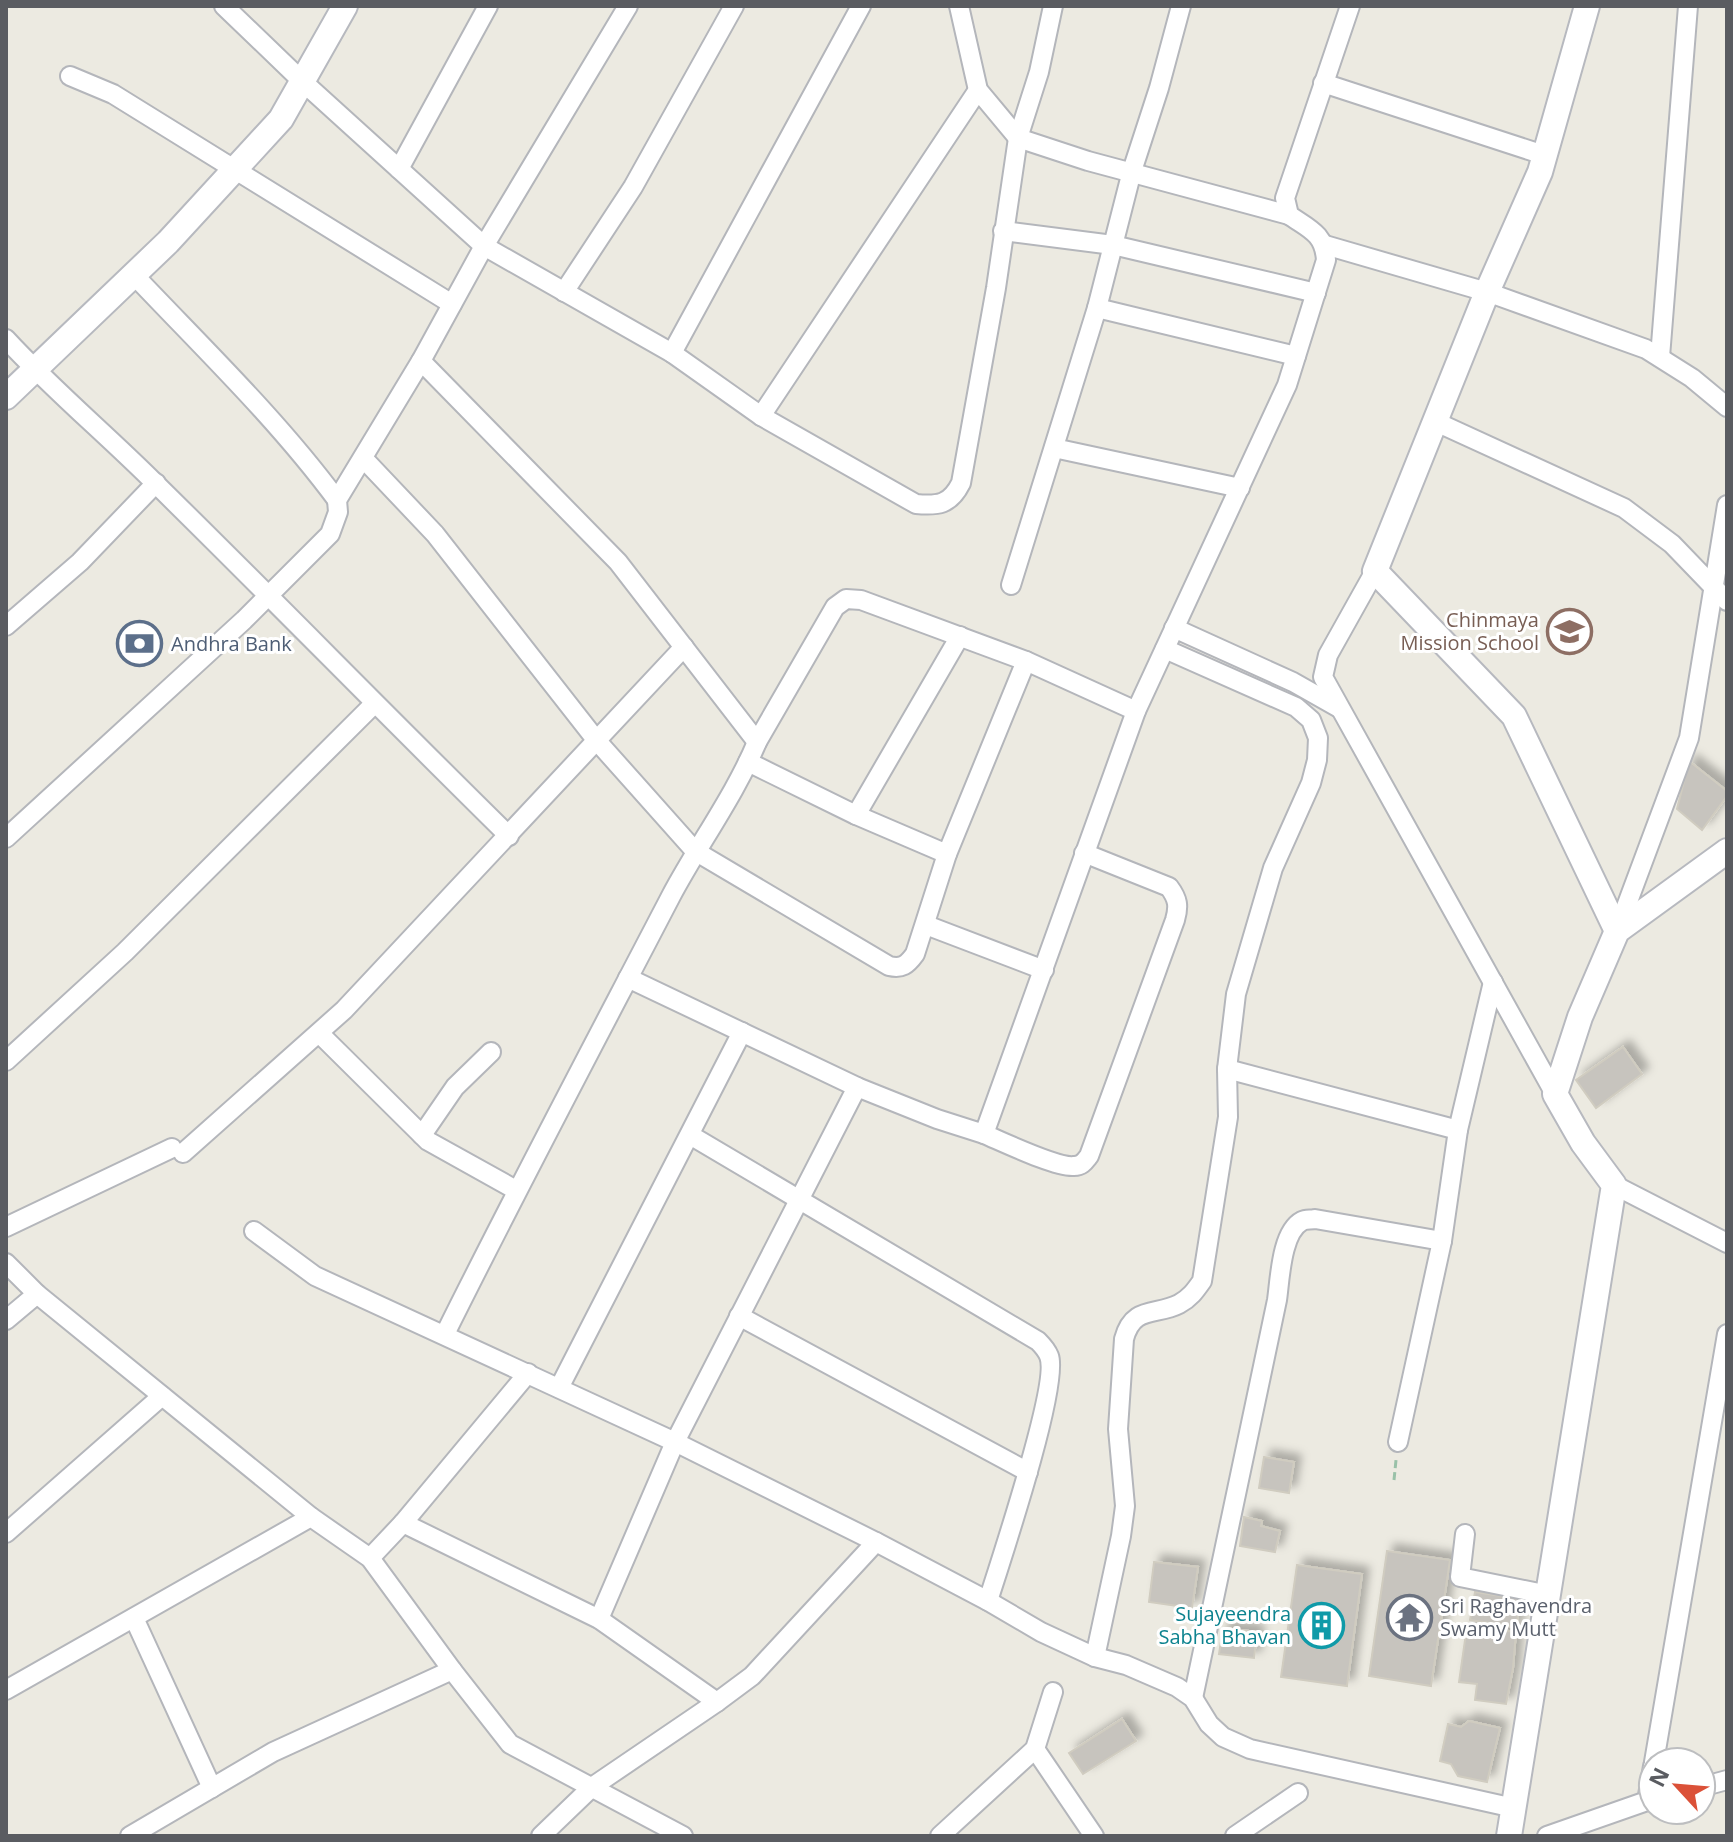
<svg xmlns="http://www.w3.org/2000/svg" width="1733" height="1842" viewBox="0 0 1733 1842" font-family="'Open Sans',sans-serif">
	<defs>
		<filter id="shadow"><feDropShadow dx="7" dy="-7" stdDeviation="4" flood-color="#0004"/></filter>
	</defs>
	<rect width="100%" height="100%" fill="#eceae1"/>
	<g fill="#c7c4be" stroke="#d0ccc0" stroke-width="2" filter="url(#shadow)">
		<path d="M1689,761L1727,791V796L1702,830L1677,809Z"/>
		<path d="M1623,1047L1642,1074L1596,1108L1576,1080Z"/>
		<path d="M1264,1457L1294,1462L1289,1493L1259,1488Z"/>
		<path d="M1244,1517L1262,1521L1261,1526L1280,1531L1275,1552L1240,1546Z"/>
		<path d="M1387,1551L1450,1560L1431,1686L1369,1676Z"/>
		<path d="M1154,1562L1198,1567L1192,1608L1149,1602Z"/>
		<path d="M1297,1565L1362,1574L1347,1686L1281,1677Z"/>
		<path d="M1475,1592L1521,1599L1516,1627L1470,1620Z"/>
		<path d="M1467,1626L1516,1632L1513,1668L1506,1704L1475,1700L1477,1684L1459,1682Z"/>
		<path d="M1223,1628L1257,1632L1254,1658L1219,1654Z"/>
		<path d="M1122,1719L1136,1741L1083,1774L1069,1753Z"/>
		<path d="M1469,1721L1500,1728L1487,1782L1458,1776L1451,1764L1440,1761L1448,1724L1461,1727Z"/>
	</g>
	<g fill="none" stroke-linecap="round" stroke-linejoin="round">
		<defs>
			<g id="street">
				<path d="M224,6L302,81L484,246L672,353L761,416L916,504C938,506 950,505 961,483L996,288L1018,138L1039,72L1053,6"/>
				<path d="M628,6L484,246L421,361L618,562L757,742"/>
				<path d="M959,6L978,90L1018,138L1088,161L1289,215"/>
				<path d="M70,76L113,94L452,304"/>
				<path d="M1323,83L1544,155"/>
				<path d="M399,169L488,6"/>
				<path d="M1003,231L1113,245L1316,293"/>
				<path d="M1325,245L1487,292L1646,349L1692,378L1727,407"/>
				<path d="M134,275C203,348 277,419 337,500"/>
				<path d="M564,292L633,187L734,6"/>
				<path d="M1097,308L1296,356"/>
				<path d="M6,339C53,390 106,434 155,483C274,600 390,719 509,836"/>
				<path d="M672,353L861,6"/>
				<path d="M1660,357L1688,6"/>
				<path d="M761,416L978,90"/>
				<path d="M1434,421L1624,508L1672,544L1727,601"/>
				<path d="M1054,448L1240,488"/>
				<path d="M363,458L435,534L597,741L695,851L889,966C902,969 907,965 915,954L947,854L1026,661"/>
				<path d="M1375,571L1328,655L1323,677L1555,1094"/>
				<path d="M1011,585L1097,308L1132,171L1159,88L1181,6"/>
				<path d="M6,626L80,562L156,483"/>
				<path d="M1174,628L1293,682L1339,708"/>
				<path d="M748,762L856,815L947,854"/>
				<path d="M856,815L960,636"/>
				<path d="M6,838L244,620L330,534L338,512L337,500L421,361"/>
				<path d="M926,925L1044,970"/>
				<path d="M1617,931L1689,738L1727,505"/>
				<path d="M628,978L857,1087"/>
				<path d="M320,1034L428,1141L516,1190"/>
				<path d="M6,1061L125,952L374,704"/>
				<path d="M1227,1069L1458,1130"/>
				<path d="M984,1134C1003,1142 1057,1168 1074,1166C1082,1166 1085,1161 1089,1156L1175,920C1179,906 1178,899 1169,887L1084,853"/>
				<path d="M422,1135L455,1087L491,1052"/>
				<path d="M690,1135L1038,1341C1042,1345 1047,1351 1049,1356C1060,1383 1000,1563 988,1601"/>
				<path d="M183,1153L344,1010L684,647"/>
				<path d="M1614,1185L1727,1243"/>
				<path d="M6,1227L172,1148"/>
				<path d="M254,1231L315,1276L675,1442L876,1542L988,1601L1041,1632L1095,1657L1126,1665L1177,1687L1193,1698L1209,1724L1223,1737L1250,1749L1514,1808"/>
				<path d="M6,1263L37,1294L311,1517"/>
				<path d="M739,1316L1028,1472"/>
				<path d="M6,1320L37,1294"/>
				<path d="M445,1334C518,1187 595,1042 671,896C698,845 735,795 757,742L835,607L846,599L861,600L1026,661L1136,711"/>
				<path d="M559,1388L742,1032"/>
				<path d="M1398,1442L1442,1241L1458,1130L1493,982"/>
				<path d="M403,1523L599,1619L717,1702"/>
				<path d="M6,1533L162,1396"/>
				<path d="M1465,1534L1460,1577L1549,1595"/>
				<path d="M370,1558L403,1523L528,1373"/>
				<path d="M134,1618L212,1788"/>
				<path d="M599,1619L675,1442L857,1087L937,1119L984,1134L1136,711L1287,385L1326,260C1324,233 1309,229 1289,215L1285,198L1350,6"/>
				<path d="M1095,1657L1121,1536L1125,1506L1118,1429L1124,1339C1133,1305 1156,1316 1179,1304C1190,1298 1195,1291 1202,1281L1228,1117L1227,1069L1236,994L1273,868L1311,783L1317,760L1318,738L1311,720L1296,707L1165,649"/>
				<path d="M6,1690L311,1517L370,1558L452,1670"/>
				<path d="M1193,1698L1277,1300C1280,1280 1281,1232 1302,1221C1306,1219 1311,1220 1315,1219L1442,1241"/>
				<path d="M1035,1749L1094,1836"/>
				<path d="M1654,1762L1727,1334"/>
				<path d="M1701,1787L1727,1780"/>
				<path d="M130,1836L273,1752L452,1670L510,1744L683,1836"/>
				<path d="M541,1836L592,1787L717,1702L752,1676L876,1542"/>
				<path d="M940,1836L1035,1749L1053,1692"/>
				<path d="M1235,1836L1298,1793"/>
				<path d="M1547,1836L1647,1801L1653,1766"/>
			</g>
			<g id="secondary">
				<path d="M1587,6L1540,172L1487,292L1375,571L1514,716L1617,931"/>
				<path d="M6,397L168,242L281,119L345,6"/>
				<path d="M1509,1836L1614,1185L1583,1143L1555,1094L1580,1017L1617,931L1727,851"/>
			</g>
		</defs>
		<use href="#street" stroke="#b4b6bb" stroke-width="22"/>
		<use href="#secondary" stroke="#b7b9bf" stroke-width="28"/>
		<path stroke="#99c1a8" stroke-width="3" stroke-dasharray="8 4" stroke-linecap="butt" d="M1394,1480L1396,1460"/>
		<use href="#street" stroke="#fff" stroke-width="18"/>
		<use href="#secondary" stroke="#fff" stroke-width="24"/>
	</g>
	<defs>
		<symbol id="school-ring" viewBox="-11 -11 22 22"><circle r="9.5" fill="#fff" stroke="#8d6e63" stroke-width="1.5"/><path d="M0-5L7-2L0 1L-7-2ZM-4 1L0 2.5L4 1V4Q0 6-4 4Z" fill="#8d6e63"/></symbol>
		<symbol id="bank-ring" viewBox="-11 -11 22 22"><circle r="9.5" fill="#fff" stroke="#5c6f8a" stroke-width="1.5"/><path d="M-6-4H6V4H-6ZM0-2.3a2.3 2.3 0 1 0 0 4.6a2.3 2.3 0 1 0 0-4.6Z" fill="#5c6f8a"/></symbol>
		<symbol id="temple-ring" viewBox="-11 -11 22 22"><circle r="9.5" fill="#fff" stroke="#6b7280" stroke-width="1.5"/><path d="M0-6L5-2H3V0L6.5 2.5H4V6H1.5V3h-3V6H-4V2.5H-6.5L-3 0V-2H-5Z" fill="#6b7280"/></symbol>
		<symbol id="building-ring" viewBox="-11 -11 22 22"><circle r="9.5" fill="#fff" stroke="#0f9aa8" stroke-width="1.5"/><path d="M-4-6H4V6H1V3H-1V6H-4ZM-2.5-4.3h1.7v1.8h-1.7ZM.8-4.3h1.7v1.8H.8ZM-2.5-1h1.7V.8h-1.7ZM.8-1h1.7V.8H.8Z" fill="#0f9aa8"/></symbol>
	</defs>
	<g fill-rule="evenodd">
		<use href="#school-ring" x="1544" y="606" width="51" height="51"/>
		<use href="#bank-ring" x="114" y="618" width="51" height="51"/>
		<use href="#temple-ring" x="1384" y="1592" width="51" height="51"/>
		<use href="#building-ring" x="1296" y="1600" width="51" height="51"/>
	</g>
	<g text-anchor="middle" stroke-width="6" stroke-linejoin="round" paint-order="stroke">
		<g font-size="20" fill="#785e54" stroke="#fff" text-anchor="end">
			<text x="1539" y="627">Chinmaya<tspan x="1539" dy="23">Mission School</tspan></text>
		</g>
		<g font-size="20" fill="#4e5e75" stroke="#fff" text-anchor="start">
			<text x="171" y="651">Andhra Bank</text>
		</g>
		<g font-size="20" fill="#5b616d" stroke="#fff" text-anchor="start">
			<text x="1440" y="1613">Sri Raghavendra<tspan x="1440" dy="23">Swamy Mutt</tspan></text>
		</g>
		<g font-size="20" fill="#0d838f" stroke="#fff" text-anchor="end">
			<text x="1291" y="1621">Sujayeendra<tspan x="1291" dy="23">Sabha Bhavan</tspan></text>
		</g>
	</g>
	<rect width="1733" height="1842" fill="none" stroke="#5a5c61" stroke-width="16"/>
	<g transform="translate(1677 1786) rotate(296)"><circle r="38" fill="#ffffff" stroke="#bdbec0" stroke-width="2"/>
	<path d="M0-6L14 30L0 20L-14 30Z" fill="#db5138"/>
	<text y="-12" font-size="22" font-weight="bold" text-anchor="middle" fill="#5a5c61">N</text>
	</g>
</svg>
